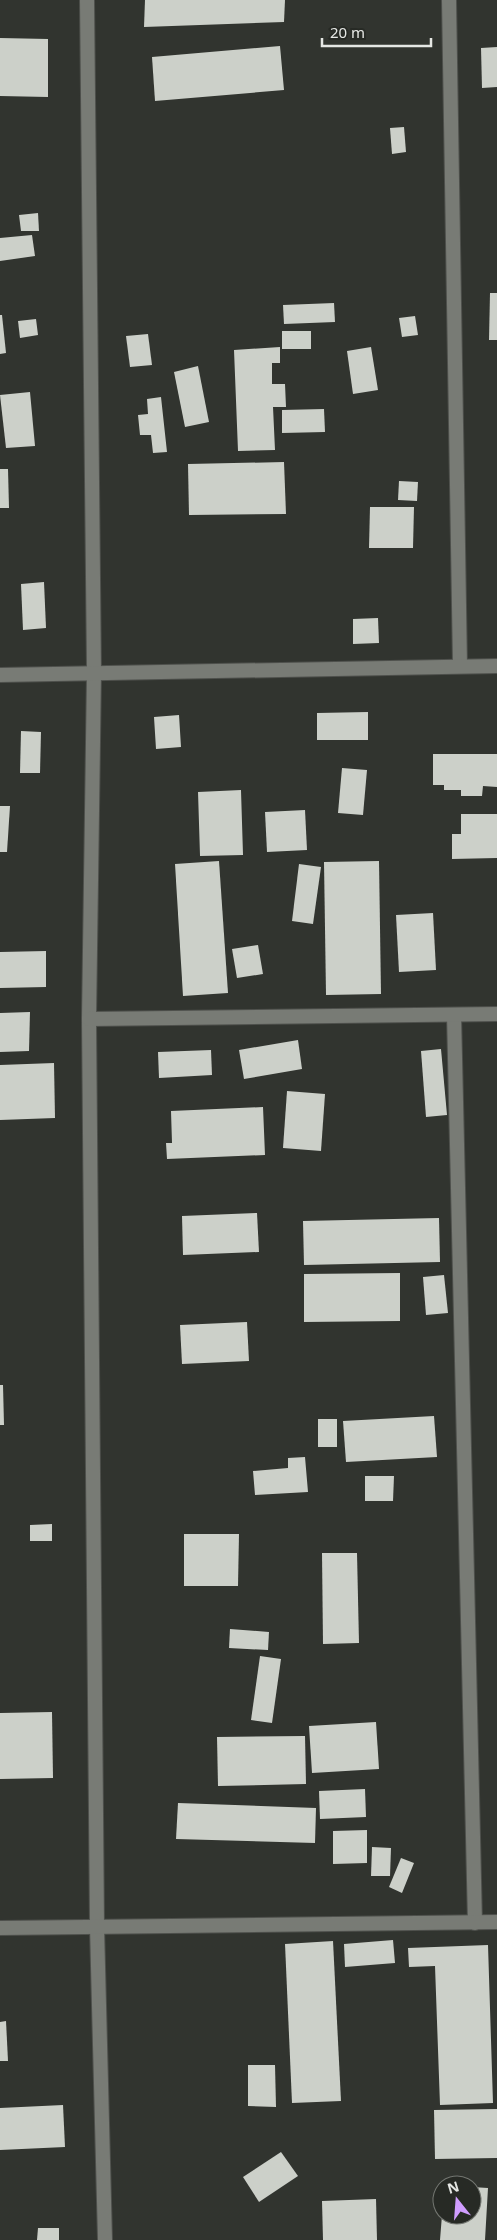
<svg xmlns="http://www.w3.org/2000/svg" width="497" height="2240" viewBox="0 0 497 2240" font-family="'Noto Sans',sans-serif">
	<rect width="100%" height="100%" fill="#31342f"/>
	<g fill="#ccd0c9">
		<path d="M145,0H285L284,22L144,27Z"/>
		<path d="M0,38L48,39V97L0,96Z"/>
		<path d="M280,46L284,90L155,101L152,57Z"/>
		<path d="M497,47V87L482,88L481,48Z"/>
		<path d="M404,127L406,152L392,154L390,128Z"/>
		<path d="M38,213L39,231H21L19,215Z"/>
		<path d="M32,235L35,256L0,261V238Z"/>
		<path d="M490,293H497V340H489Z"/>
		<path d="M334,303L335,322L284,324L283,305Z"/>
		<path d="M0,315H2L6,353L0,354Z"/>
		<path d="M415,316L418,335L402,337L399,318Z"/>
		<path d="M36,319L38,335L20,338L18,321Z"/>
		<rect x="282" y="331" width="29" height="18"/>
		<path d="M148,334L152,365L130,367L126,336Z"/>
		<path d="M280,347V363H272V384H285L286,407H273L275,450L238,451L234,350Z"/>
		<path d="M371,347L378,390L353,394L347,351Z"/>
		<path d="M198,366L209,422L185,427L174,372Z"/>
		<path d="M30,392L35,446L6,448L0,395Z"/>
		<path d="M161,397L167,452L153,453L151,435H140L138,415L148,414L147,399Z"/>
		<path d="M324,409L325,432L282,433V410Z"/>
		<path d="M284,462L286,514L189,515L188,464Z"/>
		<path d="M0,469H8L9,508H0Z"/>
		<path d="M399,481L418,482L417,501L398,500Z"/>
		<path d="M370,507H414L413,548H369Z"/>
		<path d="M44,582L46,628L23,630L21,584Z"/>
		<path d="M378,618L379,643L353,644V619Z"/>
		<path d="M368,712V740H317V713Z"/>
		<path d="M179,715L181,747L156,749L154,717Z"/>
		<path d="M21,731L41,732L40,773H20Z"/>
		<path d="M433,754H497V787L483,786L482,796H461V790H444V785H433Z"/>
		<path d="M342,768L367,770L363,815L338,813Z"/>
		<path d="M241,790L243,855L200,856L198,792Z"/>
		<path d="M0,806H10L7,852H0Z"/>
		<path d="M305,810L307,850L267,852L265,812Z"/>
		<path d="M461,814H497V858L452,859V834H461Z"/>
		<path d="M219,861L228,993L183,996L175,864Z"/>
		<path d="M379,861L381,994L326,995L324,862Z"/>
		<path d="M299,864L321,867L313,924L292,921Z"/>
		<path d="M433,913L436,970L399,972L396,915Z"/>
		<path d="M258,945L263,974L237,978L232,949Z"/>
		<path d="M46,951V987L0,988V952Z"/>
		<path d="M30,1012L29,1051L0,1052V1013Z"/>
		<path d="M298,1040L302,1069L244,1079L239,1050Z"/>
		<path d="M441,1049L447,1115L426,1117L421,1051Z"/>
		<path d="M211,1050L212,1075L159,1078L158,1052Z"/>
		<path d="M54,1063L55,1118L0,1120V1065Z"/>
		<path d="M287,1091L325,1094L321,1151L283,1148Z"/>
		<path d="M263,1107L265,1155L167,1159L166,1143H172L171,1111Z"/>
		<path d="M257,1213L259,1252L183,1255L182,1216Z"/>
		<path d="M439,1218L440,1262L304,1265L303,1221Z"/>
		<path d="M400,1273V1321L304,1322V1274Z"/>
		<path d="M444,1275L448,1313L426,1315L423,1277Z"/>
		<path d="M247,1322L249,1361L182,1364L180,1325Z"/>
		<path d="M0,1385H3L4,1425H0Z"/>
		<path d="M434,1416L437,1457L346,1462L343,1421Z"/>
		<rect x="318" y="1419" width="19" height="28"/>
		<path d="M305,1457L308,1492L255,1495L253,1471L288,1468V1458Z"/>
		<path d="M365,1476H394L393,1501H365Z"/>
		<path d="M52,1524V1541H30V1525Z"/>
		<path d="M184,1534H239L238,1586H184Z"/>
		<path d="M322,1553H357L359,1643L323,1644Z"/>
		<path d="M230,1629L269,1632L268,1650L229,1648Z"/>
		<path d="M260,1656L281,1659L272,1723L251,1720Z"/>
		<path d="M52,1712L53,1778L0,1779V1713Z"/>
		<path d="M376,1722L379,1769L312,1773L309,1726Z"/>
		<path d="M305,1736L306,1784L218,1786L217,1737Z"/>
		<path d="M365,1789L366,1817L320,1819L319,1791Z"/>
		<path d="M178,1803L316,1808L315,1843L176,1839Z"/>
		<path d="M367,1830V1863L333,1864V1831Z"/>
		<path d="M372,1847L391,1848L390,1876H371Z"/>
		<path d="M401,1858L414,1863L402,1893L389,1887Z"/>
		<path d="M393,1940L395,1963L345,1967L344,1944Z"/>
		<path d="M333,1941L341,2101L292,2103L285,1944Z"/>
		<path d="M488,1945L493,2103L440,2105L435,1966L409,1967L408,1948Z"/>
		<path d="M6,2021L8,2061H0V2022Z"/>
		<path d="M248,2065H275L276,2107L248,2106Z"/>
		<path d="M63,2105L65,2147L0,2150V2108Z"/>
		<path d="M497,2109V2158L435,2159L434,2110Z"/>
		<path d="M281,2152L298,2176L259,2202L243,2177Z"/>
		<path d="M472,2187L488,2188L485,2240H440L442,2215H472Z"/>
		<path d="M376,2199L377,2240H323L322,2201Z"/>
		<path d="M38,2228H59V2240H37Z"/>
	</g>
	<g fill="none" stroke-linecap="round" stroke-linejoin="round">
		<defs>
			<g id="minor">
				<path d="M87,0L94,673L89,1019L97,1927L105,2240"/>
				<path d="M449,0L460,666"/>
				<path d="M0,675L497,666"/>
				<path d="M454,1015L475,1923"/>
				<path d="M89,1019L497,1014"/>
				<path d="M0,1928L497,1922"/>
			</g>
		</defs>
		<use href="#minor" stroke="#4e504c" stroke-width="16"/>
		<use href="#minor" stroke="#787b75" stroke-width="14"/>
	</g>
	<g transform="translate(457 2200) rotate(343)"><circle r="24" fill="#272a25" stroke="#737671"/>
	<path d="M0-4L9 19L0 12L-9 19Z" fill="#d09dff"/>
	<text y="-8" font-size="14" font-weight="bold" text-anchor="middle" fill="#e5e7e4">N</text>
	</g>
	<path d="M322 38v8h109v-8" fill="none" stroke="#e5e7e4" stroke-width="2.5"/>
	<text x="330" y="38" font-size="15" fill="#e5e7e4" stroke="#272a25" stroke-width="4" paint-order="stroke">20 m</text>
</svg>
